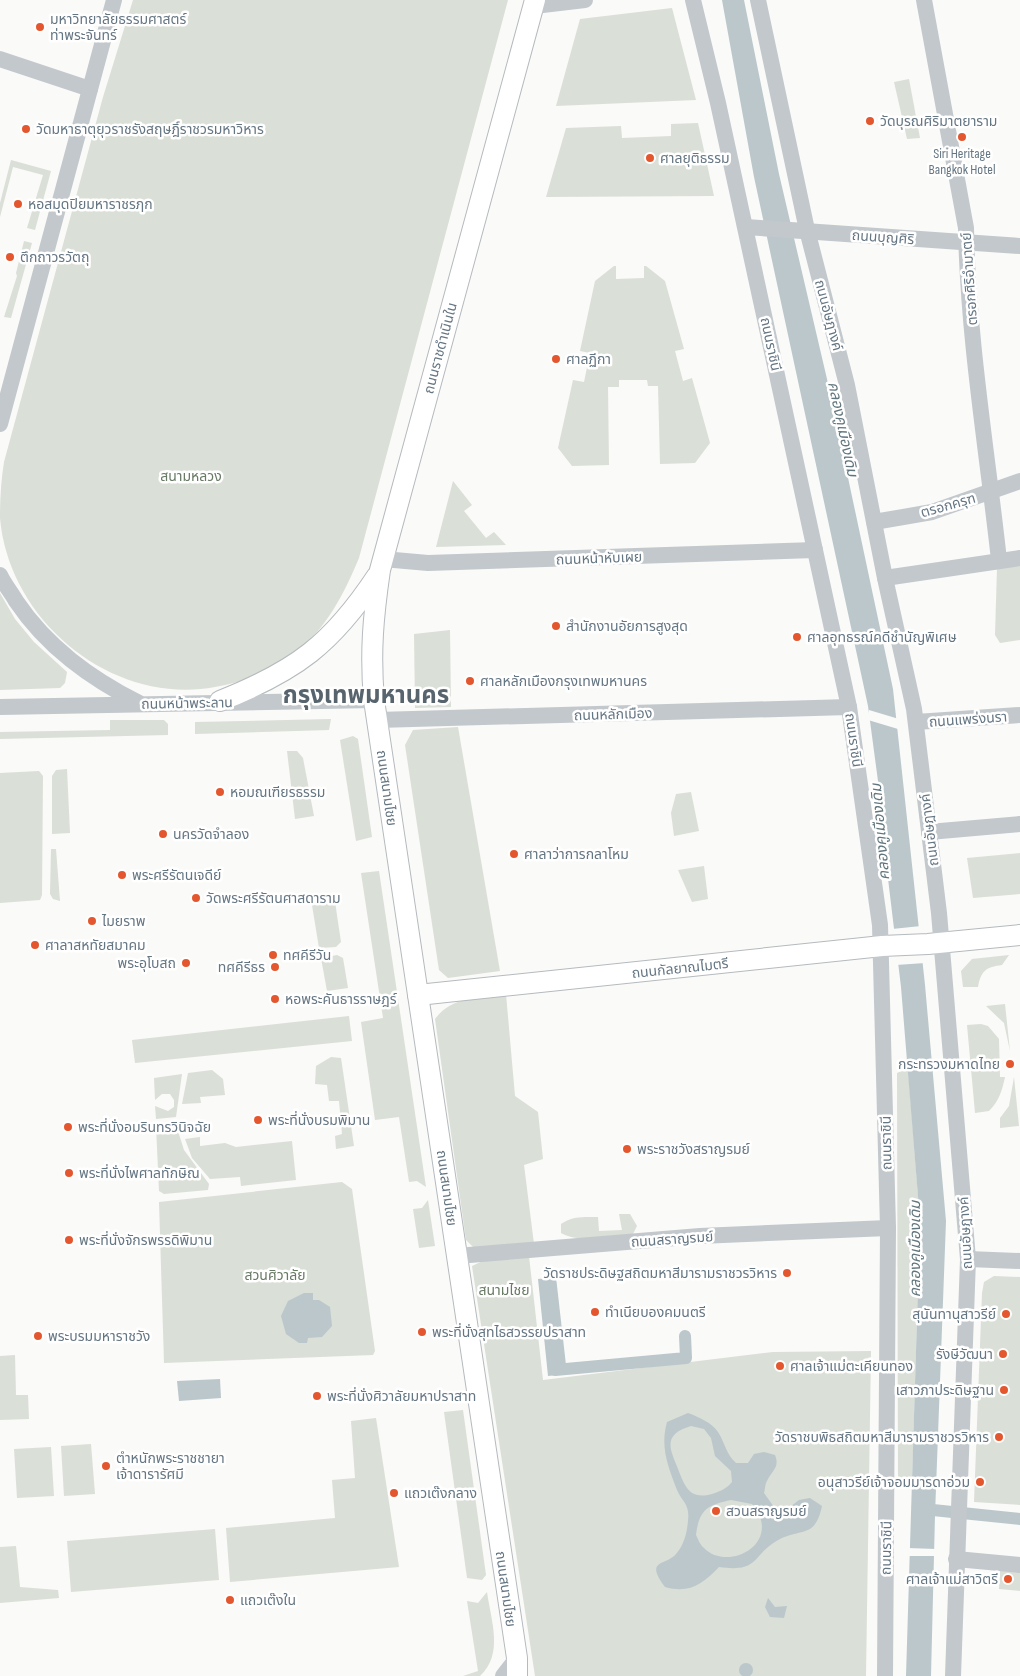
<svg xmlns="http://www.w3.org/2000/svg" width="1020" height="1676" viewBox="0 0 1020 1676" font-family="'Sofia Sans Condensed','Noto Sans Thai',sans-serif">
	<rect width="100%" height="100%" fill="#fafaf8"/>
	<g fill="#dadfd7">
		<path d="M133,0H508L359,558C343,596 327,627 295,654C273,673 243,682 215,687C113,706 9,622 0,518C0,499 1,481 4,462L103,97Z"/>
		<path d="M672,8L696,100L556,106L580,19Z"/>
		<path d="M909,79L920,138L907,139L894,82Z"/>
		<path d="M698,123L714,196L546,197L566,128L621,126L622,138L671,136V124Z"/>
		<path d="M11,160L51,171L35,230L27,228L43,175L13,167L0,217V203Z"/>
		<path d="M24,241L32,243L11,318L4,317L17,276L16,273Z"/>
		<path d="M614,266H616V279L644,278V266H646L665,281L684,349L675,351L683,381L692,378L710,443L695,463L660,464L658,386H648L647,380H619V387H608L609,465L572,466L558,448L573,380L584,382L590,353L580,351L595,281Z"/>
		<path d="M453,481L472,505L464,511L486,538L494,532L506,545L436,547Z"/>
		<path d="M1020,565V640L1000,643L995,635L997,568Z"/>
		<path d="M0,593L15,619L34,642L67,672L65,683L60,688L0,690Z"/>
		<path d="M450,630L451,707L415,708L414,634Z"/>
		<path d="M331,719L329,730L195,734V722Z"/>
		<path d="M110,720H164L168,724V735L0,739V732L110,730Z"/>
		<path d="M458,727L500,971L448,978L439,970L405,745L413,730Z"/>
		<path d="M353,736L358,739L372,837L356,841L340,740Z"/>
		<path d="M287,751H297L303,758L314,816L295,819Z"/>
		<path d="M67,769L70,833L52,834V776L56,770Z"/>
		<path d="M39,771L43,776L42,895L40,900L0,903V773Z"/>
		<path d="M691,792L699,831L674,836L671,813L676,794Z"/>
		<path d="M51,849H56L60,901L53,899L50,894Z"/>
		<path d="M1020,853V894L973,898L967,858Z"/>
		<path d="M704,866L708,899L692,902L678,870Z"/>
		<path d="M379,871L426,1187L417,1181L409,1182L399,1117L375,1120L361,1022L383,1018L361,873Z"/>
		<path d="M334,895L341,942L336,947L319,948L311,899Z"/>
		<path d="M337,955L343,958L348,988L327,991L321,958Z"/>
		<path d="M1009,955L1002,965C986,967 981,971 978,987H963L961,971L972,959Z"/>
		<path d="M506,994L515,1096L538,1112L543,1159L524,1165L534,1244L474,1248L466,1240L435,1019C452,996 479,998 506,994Z"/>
		<path d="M1005,1004L1010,1051L1004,1023L986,1006Z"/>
		<path d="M349,1016L352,1041L135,1063L132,1040Z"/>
		<path d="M981,1024L988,1026L999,1039L1000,1077H1005C1002,1091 999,1101 989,1111L975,1113L967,1025Z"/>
		<path d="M331,1057L341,1058L354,1146L336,1149L335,1136L342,1134L339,1101H329L327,1085L315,1084L316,1066Z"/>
		<path d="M908,1068L920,1221L912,1484L898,1483L897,1073Z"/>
		<path d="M212,1070L223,1079L225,1095L200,1097L201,1103L182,1104L188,1073Z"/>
		<path d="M182,1074L176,1117L156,1119L155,1106L168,1111L174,1107V1100L170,1094H162L155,1100L154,1078Z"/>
		<path d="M1014,1077L1019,1126L1000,1128V1118L1009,1106Z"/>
		<path d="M176,1125L184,1150L209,1184L208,1190L164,1194L159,1191L156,1126Z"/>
		<path d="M200,1137V1146L225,1143L236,1147L292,1141L296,1180L241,1186L240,1177L210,1179L192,1158L185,1139Z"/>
		<path d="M342,1182L352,1189L375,1351L373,1355L164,1363L159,1202Z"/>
		<path d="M428,1200L435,1246L419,1248L413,1209L422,1208Z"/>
		<path d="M619,1214H630L637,1226L633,1234C611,1236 581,1244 561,1233V1224C572,1216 584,1217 598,1217L599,1231L622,1230Z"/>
		<path d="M529,1256L543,1380L773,1352L871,1351L866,1676H535L472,1266L485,1260Z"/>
		<path d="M994,1276L1020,1277V1505L974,1502L982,1293L984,1282Z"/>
		<path d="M15,1355L16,1395H28L29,1419L0,1420V1356Z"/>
		<path d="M463,1410L486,1575L482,1580L467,1578L444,1412Z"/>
		<path d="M376,1418L399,1567L230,1582L226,1528L335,1518L332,1480L355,1478L351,1421Z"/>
		<path d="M91,1444L95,1494L64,1496L61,1446Z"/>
		<path d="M51,1447L54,1496L17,1498L14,1449Z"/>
		<path d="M215,1529L219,1580L71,1592L67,1541Z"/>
		<path d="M16,1546L20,1587L58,1590L59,1598L0,1603V1547Z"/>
		<path d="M1000,1570L1020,1571V1591L999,1589Z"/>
		<path d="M487,1592C491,1621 504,1654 480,1676H463L478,1671L467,1601L478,1603Z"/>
	</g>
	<g fill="#bbc7cb" fill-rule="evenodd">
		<path d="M722,0H744L779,174L827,379L893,689L925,985L946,1221L935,1515L931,1676H906L920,1221L901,987L883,837L884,826L868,706L754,177Z"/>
		<path d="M556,1277L567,1374L548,1376L538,1279Z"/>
		<path d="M304,1293H313V1300H319L330,1307L332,1326L322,1337L308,1338L307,1343H299L286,1334L281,1316L288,1301Z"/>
		<path d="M220,1379L221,1398L179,1401L177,1381Z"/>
		<path d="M688,1413C699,1417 712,1423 718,1432C725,1443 726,1454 736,1463H748L754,1454L764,1452L775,1455C780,1468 772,1470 767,1481C765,1484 765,1490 764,1493L774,1507H790L799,1500L810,1498L822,1506C815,1538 803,1528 780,1539C751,1554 761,1573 719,1567C703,1584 689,1594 665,1587C644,1559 666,1566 676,1554C684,1545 687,1533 688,1521C690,1504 683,1503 677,1490C668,1466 660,1447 667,1422ZM691,1426L704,1429L711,1438L715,1456L731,1471L732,1482C726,1489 721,1491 712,1494C687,1501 684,1483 676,1464C673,1456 668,1446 672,1438C677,1430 683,1429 691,1426ZM731,1500L752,1504C755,1508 758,1512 760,1517C772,1549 725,1570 704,1548C700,1545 698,1539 696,1535C699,1510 707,1505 731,1500Z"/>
		<path d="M768,1598L775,1607L787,1606L784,1618L770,1617L765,1607Z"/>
		<circle cx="746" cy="1670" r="7"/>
	</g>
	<g fill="#fafaf8">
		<path d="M869,710L899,719L898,729L868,720Z"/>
		<path d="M921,926L925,963L896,965L892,929Z"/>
		<path d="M908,1548L936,1549V1556H907Z"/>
	</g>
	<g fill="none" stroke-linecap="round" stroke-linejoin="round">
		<g stroke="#bbc7cb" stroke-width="12">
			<path d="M555,1365V1370L686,1358L685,1336"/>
			<path d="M923,1509L1020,1519"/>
		</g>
		<defs>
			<g id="major">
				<path d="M220,701C296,671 332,644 377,576"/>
				<path d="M418,995L882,946L928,944L1020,935"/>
				<path d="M517,1676V1658L374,700C370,653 373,618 380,570L535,0"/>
			</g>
		</defs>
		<use href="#major" stroke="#b5babe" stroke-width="22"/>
		<g stroke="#c3c8cc" stroke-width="16">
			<path d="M693,0L718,103L849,707L880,925L888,1228L885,1676"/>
			<path d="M758,0L807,230L847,385L885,578L914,709L939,913L968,1259L953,1676"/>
			<path d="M924,0L966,228C968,339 987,450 999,560"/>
			<path d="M534,6L585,0"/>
			<path d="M0,59L90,89"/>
			<path d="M746,227L1020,246"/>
			<path d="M0,424L114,0"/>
			<path d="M874,522L932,512L1020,481"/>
			<path d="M383,559L428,563L815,550"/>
			<path d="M0,575C4,584 11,592 16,601C47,647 90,678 139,703"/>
			<path d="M885,578L1020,558"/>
			<path d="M0,707L374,700"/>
			<path d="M377,720L849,707"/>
			<path d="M916,722L1020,715"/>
			<path d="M929,832L1020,824"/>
			<path d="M457,1256L700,1236L888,1228"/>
			<path d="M968,1259L1020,1261"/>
			<path d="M956,1559L1020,1565"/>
			<path d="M503,1676L517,1658"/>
		</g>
		<use href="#major" stroke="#fff" stroke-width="20"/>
	</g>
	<g fill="#e4572e" stroke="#fff" stroke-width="2">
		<circle cx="40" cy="27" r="5"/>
		<circle cx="870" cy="121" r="5"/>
		<circle cx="26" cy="129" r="5"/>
		<circle cx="962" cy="137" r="5"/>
		<circle cx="650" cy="158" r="5"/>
		<circle cx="18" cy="204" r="5"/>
		<circle cx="10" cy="257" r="5"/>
		<circle cx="556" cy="359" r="5"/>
		<circle cx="556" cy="626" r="5"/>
		<circle cx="797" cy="637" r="5"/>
		<circle cx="470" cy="681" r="5"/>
		<circle cx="220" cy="792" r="5"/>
		<circle cx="163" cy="834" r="5"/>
		<circle cx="514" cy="854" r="5"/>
		<circle cx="122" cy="875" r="5"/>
		<circle cx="196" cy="898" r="5"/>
		<circle cx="92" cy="921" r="5"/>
		<circle cx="35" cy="945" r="5"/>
		<circle cx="273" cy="955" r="5"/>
		<circle cx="186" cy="963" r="5"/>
		<circle cx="275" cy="967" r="5"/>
		<circle cx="275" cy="999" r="5"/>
		<circle cx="1010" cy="1064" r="5"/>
		<circle cx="258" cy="1120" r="5"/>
		<circle cx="68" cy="1127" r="5"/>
		<circle cx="627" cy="1149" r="5"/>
		<circle cx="69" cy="1173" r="5"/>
		<circle cx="69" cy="1240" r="5"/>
		<circle cx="787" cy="1273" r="5"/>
		<circle cx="595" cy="1312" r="5"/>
		<circle cx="1006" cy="1314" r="5"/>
		<circle cx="422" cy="1332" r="5"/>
		<circle cx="38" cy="1336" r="5"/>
		<circle cx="1003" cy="1354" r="5"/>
		<circle cx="780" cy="1366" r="5"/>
		<circle cx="1004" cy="1390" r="5"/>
		<circle cx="317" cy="1396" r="5"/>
		<circle cx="999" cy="1437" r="5"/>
		<circle cx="106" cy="1466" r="5"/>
		<circle cx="980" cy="1482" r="5"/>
		<circle cx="394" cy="1493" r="5"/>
		<circle cx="716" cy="1511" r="5"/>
		<circle cx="1008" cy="1579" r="5"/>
		<circle cx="230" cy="1600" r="5"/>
	</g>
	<g text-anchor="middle" stroke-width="5" stroke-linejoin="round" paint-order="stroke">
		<g font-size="14" fill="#657683" stroke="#fff" text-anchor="start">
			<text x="50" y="24">มหาวิทยาลัยธรรมศาสตร์<tspan x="50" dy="16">ท่าพระจันทร์</tspan></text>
			<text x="880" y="126">วัดบุรณศิริมาตยาราม</text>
			<text x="36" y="134">วัดมหาธาตุยุวราชรังสฤษฎิ์ราชวรมหาวิหาร</text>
			<text x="962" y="158" text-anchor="middle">Siri Heritage<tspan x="962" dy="16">Bangkok Hotel</tspan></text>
			<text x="660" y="163">ศาลยุติธรรม</text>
			<text x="28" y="209">หอสมุดปิยมหาราชรฦก</text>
			<text x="20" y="262">ตึกถาวรวัตถุ</text>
			<text x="566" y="364">ศาลฏีกา</text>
			<text x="566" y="631">สำนักงานอัยการสูงสุด</text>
			<text x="807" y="642">ศาลอุทธรณ์คดีชํานัญพิเศษ</text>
			<text x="480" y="686">ศาลหลักเมืองกรุงเทพมหานคร</text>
			<text x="230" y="797">หอมณเฑียรธรรม</text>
			<text x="173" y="839">นครวัดจำลอง</text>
			<text x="524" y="859">ศาลาว่าการกลาโหม</text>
			<text x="132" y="880">พระศรีรัตนเจดีย์</text>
			<text x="206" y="903">วัดพระศรีรัตนศาสดาราม</text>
			<text x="102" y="926">ไมยราพ</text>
			<text x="45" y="950">ศาลาสหทัยสมาคม</text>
			<text x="283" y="960">ทศคีรีวัน</text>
			<text x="176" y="968" text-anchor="end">พระอุโบสถ</text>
			<text x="265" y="972" text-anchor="end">ทศคีรีธร</text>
			<text x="285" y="1004">หอพระคันธารราษฎร์</text>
			<text x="1000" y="1069" text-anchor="end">กระทรวงมหาดไทย</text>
			<text x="268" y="1125">พระที่นั่งบรมพิมาน</text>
			<text x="78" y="1132">พระที่นั่งอมรินทรวินิจฉัย</text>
			<text x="637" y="1154">พระราชวังสราญรมย์</text>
			<text x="79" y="1178">พระที่นั่งไพศาลทักษิณ</text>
			<text x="79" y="1245">พระที่นั่งจักรพรรดิพิมาน</text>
			<text x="777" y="1278" text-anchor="end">วัดราชประดิษฐสถิตมหาสีมารามราชวรวิหาร</text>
			<text x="605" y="1317">ทำเนียบองคมนตรี</text>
			<text x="996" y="1319" text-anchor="end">สุนันทานุสาวรีย์</text>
			<text x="432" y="1337">พระที่นั่งสุทไธสวรรยปราสาท</text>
			<text x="48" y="1341">พระบรมมหาราชวัง</text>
			<text x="993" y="1359" text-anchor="end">รังษีวัฒนา</text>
			<text x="790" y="1371">ศาลเจ้าแม่ตะเคียนทอง</text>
			<text x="994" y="1395" text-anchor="end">เสาวภาประดิษฐาน</text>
			<text x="327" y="1401">พระที่นั่งศิวาลัยมหาปราสาท</text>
			<text x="989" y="1442" text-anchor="end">วัดราชบพิธสถิตมหาสีมารามราชวรวิหาร</text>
			<text x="116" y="1463">ตำหนักพระราชชายา<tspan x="116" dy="16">เจ้าดารารัศมี</tspan></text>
			<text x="970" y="1487" text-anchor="end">อนุสาวรีย์เจ้าจอมมารดาอ่วม</text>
			<text x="404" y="1498">แถวเต๊งกลาง</text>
			<text x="726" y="1516">สวนสราญรมย์</text>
			<text x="998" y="1584" text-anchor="end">ศาลเจ้าแม่สาวิตรี</text>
			<text x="240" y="1605">แถวเต๊งใน</text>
		</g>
		<g font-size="14" fill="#657683" stroke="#fff">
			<text transform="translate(883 237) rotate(4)" y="5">ถนนบุญศิริ</text>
			<text transform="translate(969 279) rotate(-94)" y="5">ตรอกศิริอำมาตย์</text>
			<text transform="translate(829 315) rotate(75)" y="5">ถนนอัษฎางค์</text>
			<text transform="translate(771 344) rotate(78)" y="5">ถนนราชินี</text>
			<text transform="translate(440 348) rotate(-75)" y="5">ถนนราชดำเนินใน</text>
			<text transform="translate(948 505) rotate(-16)" y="5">ตรอกครุฑ</text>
			<text transform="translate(599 558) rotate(-2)" y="5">ถนนหน้าหับเผย</text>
			<text transform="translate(187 703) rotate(-1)" y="5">ถนนหน้าพระลาน</text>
			<text transform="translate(613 714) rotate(-2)" y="5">ถนนหลักเมือง</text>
			<text transform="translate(968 719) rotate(-4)" y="5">ถนนแพร่งนรา</text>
			<text transform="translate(854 740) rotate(82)" y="5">ถนนราชินี</text>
			<text transform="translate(387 788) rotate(82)" y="5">ถนนสนามไชย</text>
			<text transform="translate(929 830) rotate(-97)" y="5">ถนนอัษฎางค์</text>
			<text transform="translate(680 968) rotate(-6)" y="5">ถนนกัลยาณไมตรี</text>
			<text transform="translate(886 1143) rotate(-91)" y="5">ถนนราชินี</text>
			<text transform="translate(447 1188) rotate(82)" y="5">ถนนสนามไชย</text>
			<text transform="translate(965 1233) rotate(-93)" y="5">ถนนอัษฎางค์</text>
			<text transform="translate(672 1239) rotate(-4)" y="5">ถนนสราญรมย์</text>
			<text transform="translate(886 1548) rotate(-89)" y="5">ถนนราชินี</text>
			<text transform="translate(506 1589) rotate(82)" y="5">ถนนสนามไชย</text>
		</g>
		<g font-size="14" fill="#687a64" stroke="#fff">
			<text x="191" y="481">สนามหลวง</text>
			<text x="275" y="1280">สวนศิวาลัย</text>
			<text x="504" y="1295">สนามไชย</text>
		</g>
		<g font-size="15" font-style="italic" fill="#60757c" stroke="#fff">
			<text transform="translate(843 429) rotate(78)" y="5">คลองคูเมืองเดิม</text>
			<text transform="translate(880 832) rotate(-95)" y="5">คลองคูเมืองเดิม</text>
			<text transform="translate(915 1249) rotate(-90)" y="5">คลองคูเมืองเดิม</text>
		</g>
		<g font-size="24" font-weight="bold" fill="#57646e" stroke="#fff">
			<text x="366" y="703">กรุงเทพมหานคร</text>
		</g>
	</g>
</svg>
